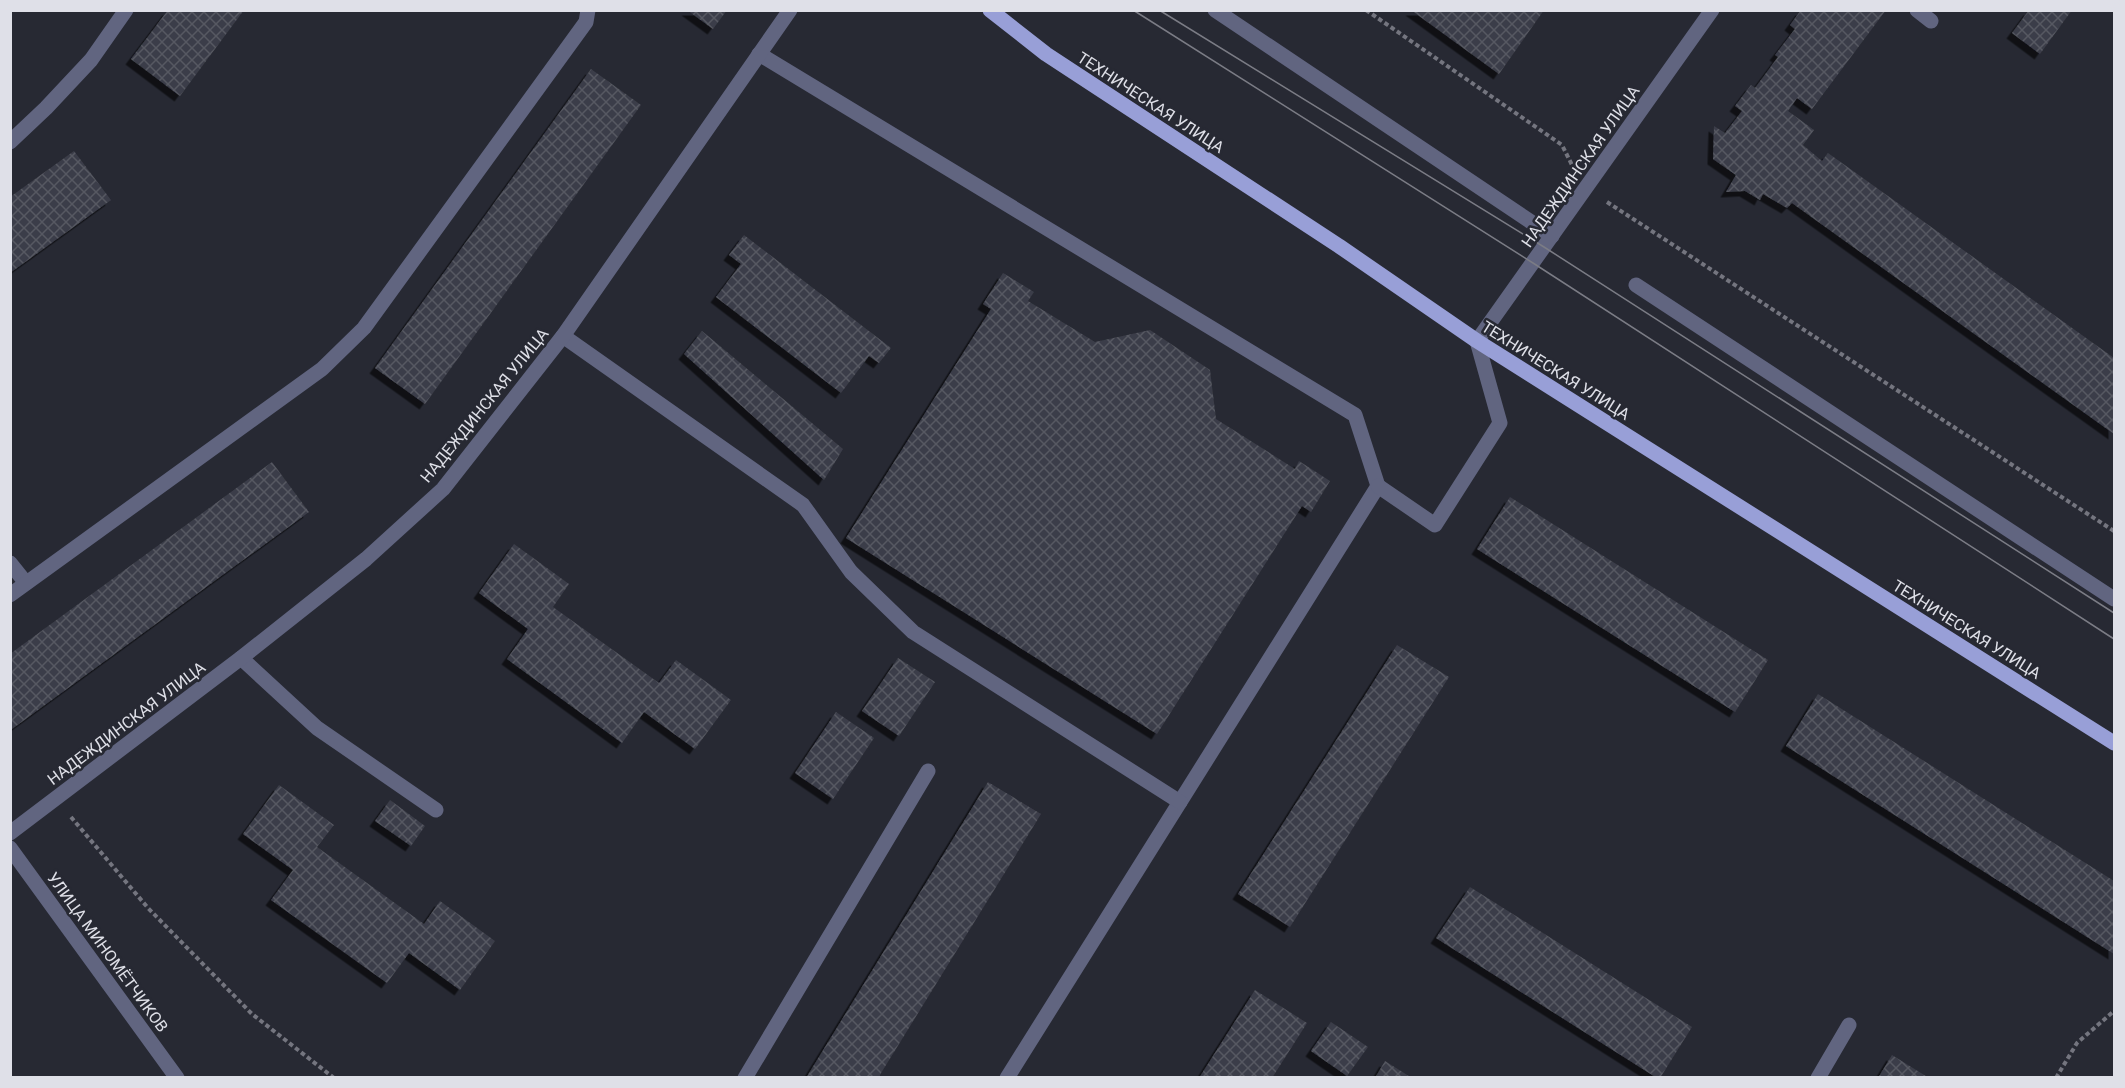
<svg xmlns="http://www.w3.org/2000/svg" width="2125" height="1088" viewBox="0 0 2125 1088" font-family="Roboto,sans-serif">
	<defs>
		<pattern id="building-cross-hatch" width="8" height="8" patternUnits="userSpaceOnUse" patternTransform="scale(1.5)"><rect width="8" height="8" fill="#3b3d48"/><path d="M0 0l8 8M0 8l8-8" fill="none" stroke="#575962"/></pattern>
		<filter id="shadow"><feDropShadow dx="-5.5" dy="5.5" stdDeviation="0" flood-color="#0009"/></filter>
	</defs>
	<rect width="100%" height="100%" fill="#272933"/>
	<g fill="url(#building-cross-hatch)" filter="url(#shadow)">
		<path d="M168,10H244L180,96L131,59Z"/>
		<path d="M687,10H727L713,29Z"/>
		<path d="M1411,10H1544L1499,74Z"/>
		<path d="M1801,10H1886L1812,109L1797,98L1788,111L1814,130L1803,145L1822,161L1828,153L2114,358V434L1792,203L1787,208L1763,194L1760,200L1745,191L1726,192L1736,175L1713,159L1714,126L1725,133L1742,111L1735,106L1751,85L1755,88L1778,57L1775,55L1795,29L1790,25Z"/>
		<path d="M2029,10H2072L2040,54L2012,33Z"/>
		<path d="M591,69L641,105L425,404L375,368Z"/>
		<path d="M74,151L111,200L10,273V197Z"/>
		<path d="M744,235L891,348L879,363L869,356L841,393L716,297L741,264L729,255Z"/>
		<path d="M1003,273L1034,292L1028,301L1095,342L1150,330L1210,370L1216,419L1295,469L1299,461L1330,481L1311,512L1302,506L1157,734L846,538L991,309L983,304Z"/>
		<path d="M702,331L843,449L824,480L684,354Z"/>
		<path d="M272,462L309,512L12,729L10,727V654Z"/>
		<path d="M1510,497L1768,660L1735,712L1477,549Z"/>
		<path d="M514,544L569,584L553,607L659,683L676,660L731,700L695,749L644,712L622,743L507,659L528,629L479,593Z"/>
		<path d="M1397,645L1449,677L1290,927L1238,894Z"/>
		<path d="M898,658L935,682L899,736L862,711Z"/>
		<path d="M1818,694L2114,881V954L1786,746Z"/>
		<path d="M836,712L874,738L833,799L795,773Z"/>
		<path d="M988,782L1041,814L878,1078H806Z"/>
		<path d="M279,785L334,825L317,847L424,924L440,901L495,941L460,990L409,953L387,983L271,900L293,870L243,834Z"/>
		<path d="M390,800L425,826L411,846L375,821Z"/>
		<path d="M1470,887L1692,1027L1660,1078H1657L1436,938Z"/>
		<path d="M1255,990L1307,1023L1272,1078H1199Z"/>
		<path d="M1331,1022L1368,1047L1347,1076L1311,1051Z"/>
		<path d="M1892,1055L1929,1078H1878Z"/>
		<path d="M1385,1061L1412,1078H1375Z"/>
	</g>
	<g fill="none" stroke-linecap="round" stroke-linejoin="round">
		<g stroke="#74757f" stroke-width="4" stroke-dasharray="4.5 3" stroke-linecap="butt">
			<path d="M1366,10L1562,145L1572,165"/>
			<path d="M1607,202L2114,531"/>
			<path d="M71,817L148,908L252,1014L334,1078"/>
			<path d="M2056,1078L2077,1043L2114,1011"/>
		</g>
		<g stroke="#616580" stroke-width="15">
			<path d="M1215,10L1552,236"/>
			<path d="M1917,10L1931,21"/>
			<path d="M759,54L1355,415L1378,486L1007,1078"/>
			<path d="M10,142L46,108L91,60L126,10"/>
			<path d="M1636,285L2114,599"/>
			<path d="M563,336L803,505L851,572L913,632L1180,802"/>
			<path d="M1378,486L1435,525L1500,423L1477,341L1712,10"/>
			<path d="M10,563L26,583"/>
			<path d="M10,595L322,369L364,328L586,22L588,10"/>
			<path d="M241,658L317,728L436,810"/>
			<path d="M10,833L241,658L366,559L443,489L563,336L790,10"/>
			<path d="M10,848L177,1078"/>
			<path d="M745,1078L928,771"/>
			<path d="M1818,1078L1849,1025"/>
		</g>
		<path stroke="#989fd7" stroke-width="15" d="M990,10L1046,54L1339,246L1477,341L2114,743"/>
		<g stroke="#7b7c85" stroke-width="1.5">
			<path d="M1133,10L1533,263L2114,639"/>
			<path d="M1159,10L1544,247L2114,613"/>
		</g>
	</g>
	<g text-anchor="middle" stroke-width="5" stroke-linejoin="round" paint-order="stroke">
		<g font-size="16" fill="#dfe0e8" stroke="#272933">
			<text transform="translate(1151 102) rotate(33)" y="6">ТЕХНИЧЕСКАЯ УЛИЦА</text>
			<text transform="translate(1580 166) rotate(-55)" y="6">НАДЕЖДИНСКАЯ УЛИЦА</text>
			<text transform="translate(1556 370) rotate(32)" y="6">ТЕХНИЧЕСКАЯ УЛИЦА</text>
			<text transform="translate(484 405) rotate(-51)" y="6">НАДЕЖДИНСКАЯ УЛИЦА</text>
			<text transform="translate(1967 629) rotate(32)" y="6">ТЕХНИЧЕСКАЯ УЛИЦА</text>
			<text transform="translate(126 723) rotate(-37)" y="6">НАДЕЖДИНСКАЯ УЛИЦА</text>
			<text transform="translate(108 952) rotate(54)" y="6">УЛИЦА МИНОМЁТЧИКОВ</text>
		</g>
	</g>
	<rect width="2125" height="1088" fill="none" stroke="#dfe0e8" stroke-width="24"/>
</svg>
